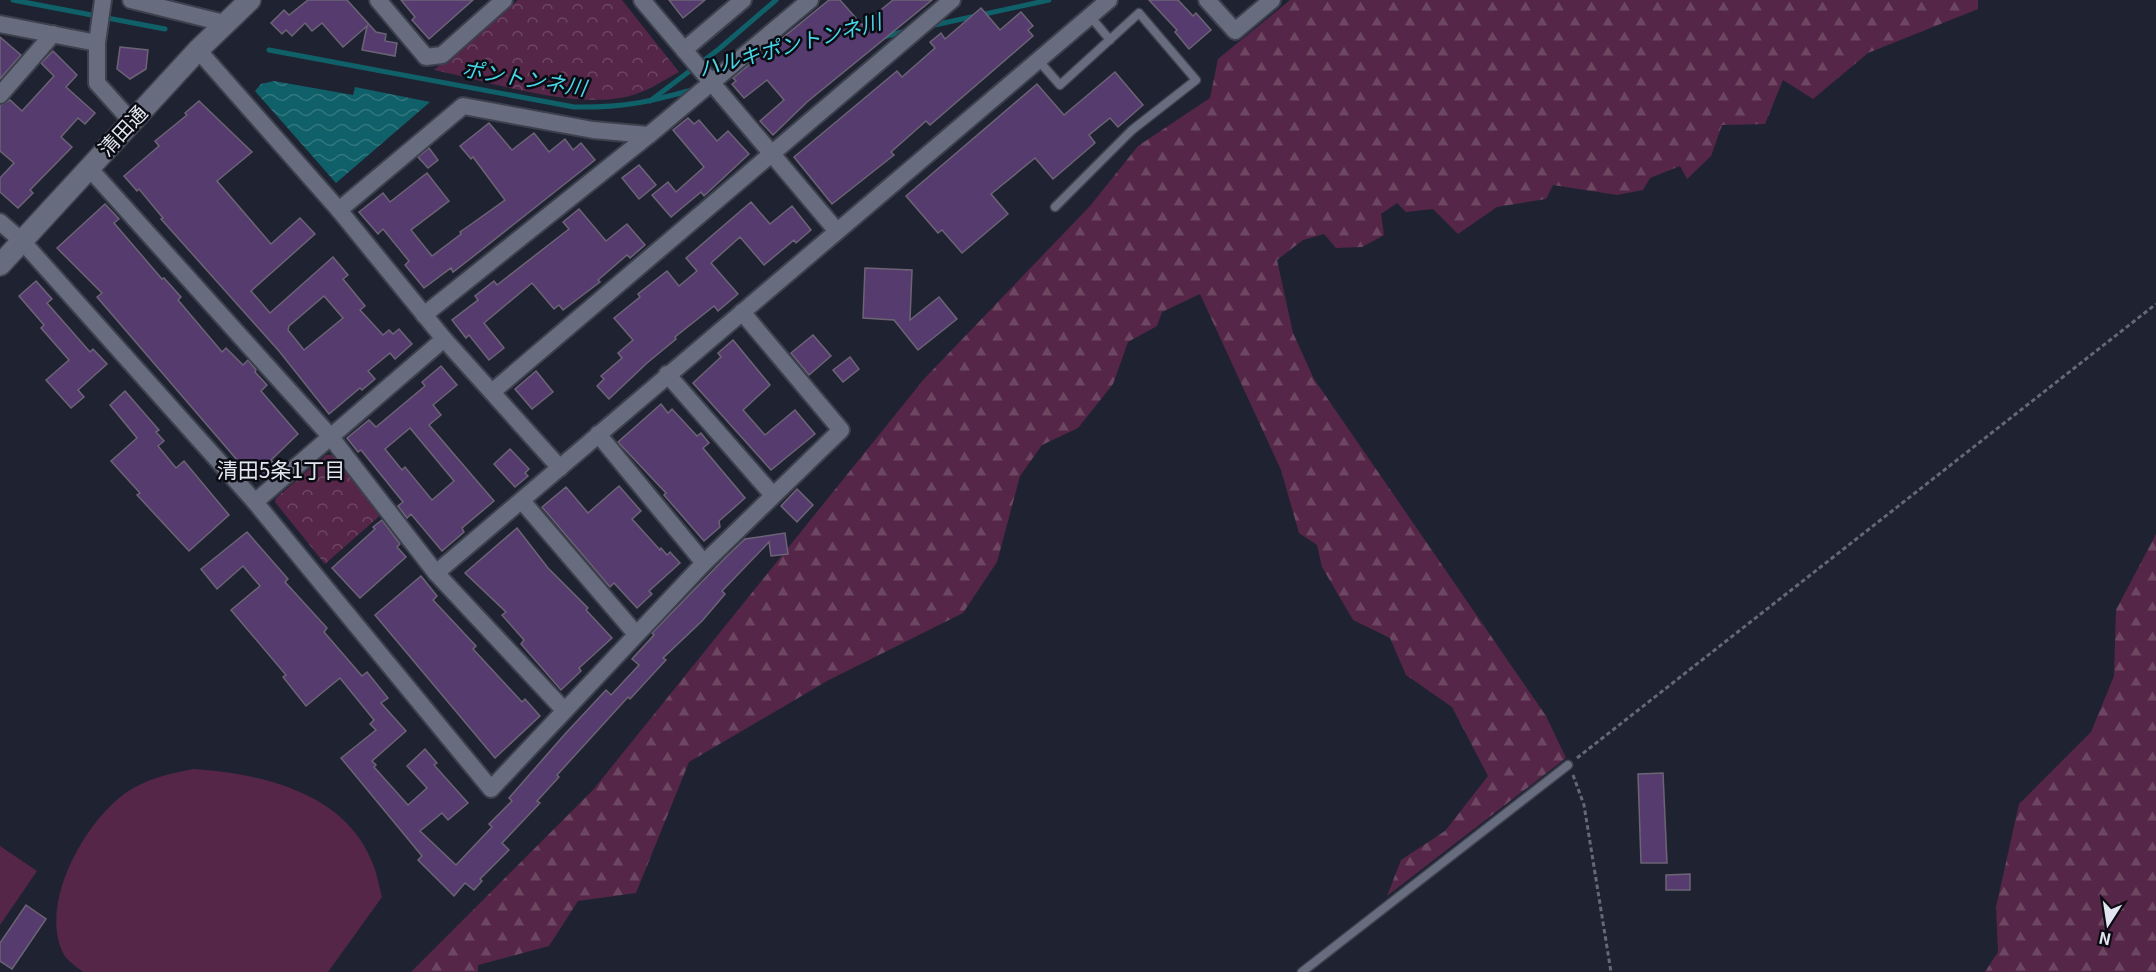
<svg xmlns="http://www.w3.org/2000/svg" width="2156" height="972" viewBox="0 0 2156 972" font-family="Georgia,'Noto Sans JP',serif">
	<defs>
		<pattern id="forest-firs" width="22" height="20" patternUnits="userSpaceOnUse" patternTransform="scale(1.5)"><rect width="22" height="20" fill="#552647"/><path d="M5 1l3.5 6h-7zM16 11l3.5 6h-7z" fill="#6d4662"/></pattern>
		<pattern id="park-crowns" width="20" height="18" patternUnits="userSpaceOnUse" patternTransform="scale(1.5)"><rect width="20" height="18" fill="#552647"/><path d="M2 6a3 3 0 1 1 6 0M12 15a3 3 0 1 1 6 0" fill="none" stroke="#6d4662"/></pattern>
		<pattern id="water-waves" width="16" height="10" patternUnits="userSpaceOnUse" patternTransform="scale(1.5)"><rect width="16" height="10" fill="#0f6068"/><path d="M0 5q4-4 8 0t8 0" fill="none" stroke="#32777e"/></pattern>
	</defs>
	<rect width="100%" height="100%" fill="#1f2331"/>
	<g fill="url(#forest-firs)">
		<path d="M1290,0H1978V9L1868,53L1813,99L1783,80L1765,124L1722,125L1711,156L1687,179L1680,166L1650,178L1643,190L1617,195L1553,185L1546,199L1497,207L1458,234L1433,209L1406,212L1397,203L1381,214L1384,235L1362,247L1336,248L1324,234L1303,240L1277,260L1293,333L1314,379L1546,716L1566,758L1387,896L1401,860L1445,831L1488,776L1452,707L1406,675L1390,638L1353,620L1322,567L1317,545L1299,533L1281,470L1200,294L1162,312L1157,326L1128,342L1113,384L1078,428L1042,445L1020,476L997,562L963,613L827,681L689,762L636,893L578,901L549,946L478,965V972H411L593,790L924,379L1090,206L1138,146L1210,98L1218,59Z"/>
		<path d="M2156,534V972H1985L1998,952L1996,907L2019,804L2091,732L2114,676L2116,610Z"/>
	</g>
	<g fill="url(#park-crowns)">
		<path d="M518,0H622L679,72C661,82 642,95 620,98C568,107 486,81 434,70Z"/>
		<path d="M326,455H332L383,513L325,564L275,502L276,498Z"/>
	</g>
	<g fill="#552647">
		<path d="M193,769C259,773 345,792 372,862C377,873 379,886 382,897L328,972H83C77,967 66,960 63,953C39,903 84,824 124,794C146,779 167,774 193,769Z"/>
		<path d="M0,846L37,871L0,925Z"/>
	</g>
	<path fill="url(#water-waves)" d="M274,81L353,95L355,87L430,102L336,183L255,91L261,84Z"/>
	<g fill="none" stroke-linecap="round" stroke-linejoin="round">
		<g stroke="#0f6068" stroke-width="5">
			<path d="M13,0L165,29"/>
			<path d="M930,26L1049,0"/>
			<path d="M883,37L906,31"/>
			<path d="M269,50L574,107C621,108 650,102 695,89"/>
			<path d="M650,101L719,49L776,0"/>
		</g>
	</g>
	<g fill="#563b6f" stroke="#6c6475" stroke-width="1.5" fill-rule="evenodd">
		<path d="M308,0H347L376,32L386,34L385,41L397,43L395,56L362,50L367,26L343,47L322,23L312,31L305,23L292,36L286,30L282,34L271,23L284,10L289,15Z"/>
		<path d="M401,0H473L429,39L412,20L415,17Z"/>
		<path d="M669,0H705L683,18Z"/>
		<path d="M829,0H840L862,25L893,0H932L807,102L773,135L760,121L784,100L767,80L744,98L732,84L736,81L733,78Z"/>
		<path d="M1149,0H1178L1193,16L1196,13L1211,30L1189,49L1175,32L1177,30Z"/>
		<path d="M981,8L1000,30L1021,12L1033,26L1028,30L1033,36L930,125L926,121L891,152L894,155L832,204L794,157L897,71L902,77L935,48L930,42L941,33L945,39Z"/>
		<path d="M0,37L21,55L0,79Z"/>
		<path d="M120,47L148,50L146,69L130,79L117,69Z"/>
		<path d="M53,51L77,75L66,87L95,113L85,124L78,118L61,137L72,147L30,190L33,193L18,208L0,192V178L14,163L0,151V105L10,100L22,111L54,76L41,63Z"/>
		<path d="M1115,72L1143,105L1118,127L1110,118L1089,135L1095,143L1053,179L1035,158L991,194L1008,214L962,253L942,230L938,233L906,196L1037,84L1064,115Z"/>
		<path d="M199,101L252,152L217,181L271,244L300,218L315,234L251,291L270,313L333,257L348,275L343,279L365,306L360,310L383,335L389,330L393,334L399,329L412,344L395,359L390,353L368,371L375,379L362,390L360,388L329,414L279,351L161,219L163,218L139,189L137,191L124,176L159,146L155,141L187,115L185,113ZM324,296L343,318L304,350L288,330L289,326Z"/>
		<path d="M688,118L694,124L699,120L717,141L728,131L749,154L704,196L701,192L671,217L652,195L668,182L676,192L704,167L673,130Z"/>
		<path d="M489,123L512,150L534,133L549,152L565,139L573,150L581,143L595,160L470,259L453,272L451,268L424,288L405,265L409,261L383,229L378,234L359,212L383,193L390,202L427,173L449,201L411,230L432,256L461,234L460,232L470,225L505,200L473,157L471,159L460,146Z"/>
		<path d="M429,148L438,160L428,168L418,157Z"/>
		<path d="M639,165L656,185L639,199L622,178Z"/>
		<path d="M751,202L770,224L792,206L811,230L796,243L794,240L764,265L740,237L711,263L738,294L718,311L714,306L675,337L676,339L647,363L609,399L597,386L604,379L601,376L622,358L618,353L633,340L614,318L640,297L638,294L667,271L679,286L697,271L686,258Z"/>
		<path d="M105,204L119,219L114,223L162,279L164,278L181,297L178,300L222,352L226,348L243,365L248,360L256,370L255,372L267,385L261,391L298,434L271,460L275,465L256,482L97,297L102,293L57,248Z"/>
		<path d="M579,209L606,241L627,224L645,245L630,258L627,255L598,280L600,282L563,310L559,305L554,309L532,283L484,323L504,348L489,360L469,335L466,338L452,320L478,300L475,296L494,281L497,285L569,229L563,222Z"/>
		<path d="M865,268L912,270L910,320L939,297L957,319L918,350L894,320L863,318Z"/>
		<path d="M36,281L52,299L47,303L90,352L93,349L107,364L78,390L84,397L71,408L46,380L69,360L41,328L44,325L19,296Z"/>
		<path d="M813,335L831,356L809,375L791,353Z"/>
		<path d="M733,340L770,385L743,410L765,435L795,410L815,434L771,470L693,383L721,357L718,353Z"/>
		<path d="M850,357L859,369L843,382L833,370Z"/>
		<path d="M441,366L457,385L433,405L441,415L429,425L494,501L462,528L464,532L442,551L411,514L407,518L398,506L403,502L361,450L358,452L347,438L369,420L376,427L425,386L422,382ZM410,428L454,481L432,500L405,467L402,470L385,449Z"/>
		<path d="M536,371L553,392L532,409L515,389Z"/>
		<path d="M125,391L159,430L156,432L164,441L158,446L176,468L184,461L229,515L189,551L137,495L140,493L111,461L137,438L110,405Z"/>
		<path d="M661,404L668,413L672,409L697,436L701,433L709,443L703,448L745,498L719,521L720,527L704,541L664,495L666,493L618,442Z"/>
		<path d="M510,449L529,469L525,473L528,476L515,487L494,464Z"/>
		<path d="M619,486L641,511L632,519L660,550L661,548L667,555L670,552L680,563L649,591L652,594L637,608L614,583L610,587L542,507L566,487L588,513Z"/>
		<path d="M797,489L813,505L797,522L781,506Z"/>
		<path d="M382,520L400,544L397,547L406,557L360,598L332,568L375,529L373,527Z"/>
		<path d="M517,528L548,568L588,608L586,610L612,638L579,668L581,671L561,690L521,644L524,640L502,615L506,612L465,573Z"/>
		<path d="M247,532L288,579L285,582L327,628L324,632L362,676L367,672L388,698L381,703L406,731L372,761L376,765L374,767L408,805L427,788L407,766L425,749L437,763L434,765L468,803L448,820L442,813L420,831L456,865L492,827L489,824L512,801L509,798L565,734L606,690L611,695L639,665L632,659L654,635L652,633L726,557L745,539L785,533L788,554L771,556L769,542L722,591L725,594L702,621L663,658L666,660L630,699L628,697L557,775L559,777L537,801L540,803L502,843L509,850L480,879L482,881L474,890L465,883L454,896L418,860L422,856L341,758L376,730L370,724L374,720L340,678L306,706L283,677L286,675L231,610L260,586L243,566L217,589L201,569Z"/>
		<path d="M421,576L437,596L433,600L476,646L473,649L522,702L525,699L540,716L495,758L375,615Z"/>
		<path d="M1663,773L1667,863H1641L1638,774Z"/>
		<path d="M1690,874V890H1666V875Z"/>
		<path d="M26,905L46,919L12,969L0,961V943Z"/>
	</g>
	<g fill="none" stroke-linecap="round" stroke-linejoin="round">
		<defs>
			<g id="service">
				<path d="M1090,16L1110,40"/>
				<path d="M1038,60L1060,85L1139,13L1196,80L1132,130L1055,207"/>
				<path d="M1302,972L1568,765"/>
			</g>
			<g id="minor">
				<path d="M103,0L97,43V83L132,122"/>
				<path d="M131,0L224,23"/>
				<path d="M378,0L426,57L442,55L504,0"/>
				<path d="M642,0L836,230"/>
				<path d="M1207,0L1235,31L1272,0"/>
				<path d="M0,24L97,43"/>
				<path d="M198,50L339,210L444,339L560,468"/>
				<path d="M684,50L743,0"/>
				<path d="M0,95L53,34"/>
				<path d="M89,168L330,436L436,573L564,710"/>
				<path d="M339,210L463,106L593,130L649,135"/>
				<path d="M0,222L22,241L255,502L491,789L704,563L841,430L742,312"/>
				<path d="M424,315L649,135L810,0"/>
				<path d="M667,374L772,494"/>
				<path d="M492,392L952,0"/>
				<path d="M598,434L704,563"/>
				<path d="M522,501L636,634"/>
				<path d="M255,502L444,339"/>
				<path d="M436,573L1109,0"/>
			</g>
			<path id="tertiary" d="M0,265L198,50L250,0"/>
		</defs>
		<use href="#service" stroke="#3d404d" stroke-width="11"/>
		<use href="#minor" stroke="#3d404d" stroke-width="20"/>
		<use href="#tertiary" stroke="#3d404d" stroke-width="24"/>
		<g stroke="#656875" stroke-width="3" stroke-dasharray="4.5 3" stroke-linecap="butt">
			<path d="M1577,758L2156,304"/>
			<path d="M1573,775L1584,805L1611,972"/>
		</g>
		<use href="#service" stroke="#676c7e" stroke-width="8"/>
		<use href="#minor" stroke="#676c7e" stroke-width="16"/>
		<use href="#tertiary" stroke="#676c7e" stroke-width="21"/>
	</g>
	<g text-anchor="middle" stroke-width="5" stroke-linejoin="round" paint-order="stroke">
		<g font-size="20" fill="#e3e6f0" stroke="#0b0c13">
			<text transform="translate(123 131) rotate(-47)" y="7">清田通</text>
		</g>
		<g font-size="21" font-style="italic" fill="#47d6e6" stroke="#0b0c13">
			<text transform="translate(790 46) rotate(-15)" y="7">ハルキポントンネ川</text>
			<text transform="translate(524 79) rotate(9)" y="7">ポントンネ川</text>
		</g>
		<g font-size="21" fill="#e3e6f0" stroke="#0b0c13">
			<text x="281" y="478">清田5条1丁目</text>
		</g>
	</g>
	<g transform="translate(2108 924) rotate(192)" stroke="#0b0c13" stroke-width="4.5" paint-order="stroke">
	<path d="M0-4.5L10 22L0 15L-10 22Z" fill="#e3e6f0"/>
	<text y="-9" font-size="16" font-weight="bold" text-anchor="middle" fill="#e3e6f0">N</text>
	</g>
</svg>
